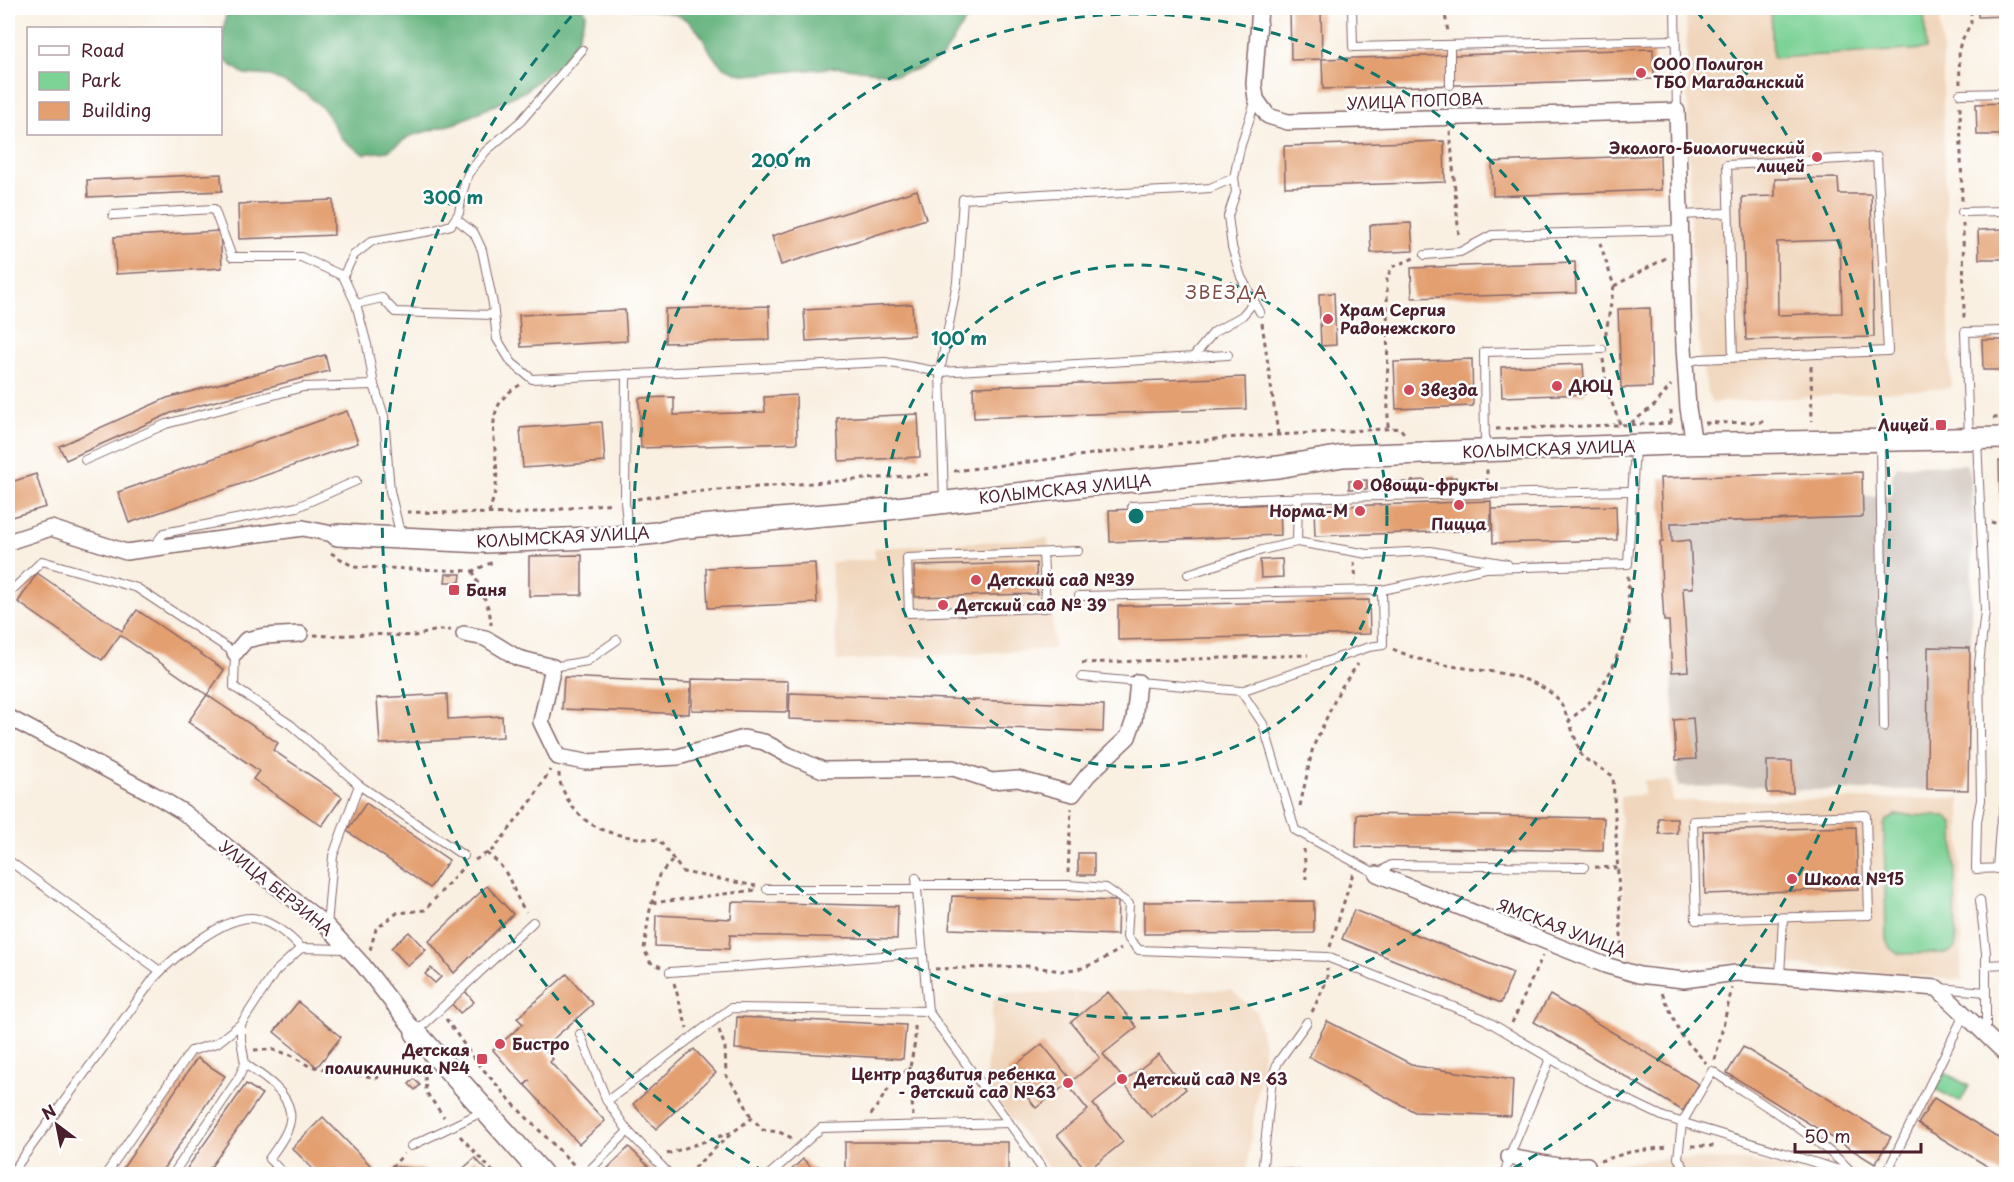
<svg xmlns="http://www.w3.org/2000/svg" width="2014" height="1182" viewBox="0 0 2014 1182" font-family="'Playpen Sans',sans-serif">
	<rect width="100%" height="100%" fill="#fff"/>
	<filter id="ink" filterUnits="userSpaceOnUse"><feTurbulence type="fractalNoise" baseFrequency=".0167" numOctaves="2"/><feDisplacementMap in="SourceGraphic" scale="12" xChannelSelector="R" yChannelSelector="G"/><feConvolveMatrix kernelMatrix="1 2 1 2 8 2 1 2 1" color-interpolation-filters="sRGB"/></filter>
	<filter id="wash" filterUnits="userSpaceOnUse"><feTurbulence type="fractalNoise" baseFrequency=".008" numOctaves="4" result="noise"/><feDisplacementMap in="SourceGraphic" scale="24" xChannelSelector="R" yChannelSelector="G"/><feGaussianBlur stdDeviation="1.35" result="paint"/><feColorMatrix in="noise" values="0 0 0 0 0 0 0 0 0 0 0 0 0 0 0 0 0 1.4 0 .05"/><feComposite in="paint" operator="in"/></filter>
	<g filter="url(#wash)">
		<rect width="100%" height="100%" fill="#f9f0e2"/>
		<g fill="#f0d6bc">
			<path d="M1686,8H1939L1943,61V99L1951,388L1711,403L1700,359L1690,215Z"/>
			<path d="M1048,538L1054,649L837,661L831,562L875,559L874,548Z"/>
			<path d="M1644,780L1670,781L1673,801L1960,798L1962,980L1782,964L1625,958L1620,796L1644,795Z"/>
			<path d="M1231,990L1256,1011L1264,1045L1246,1174H1053L985,1084L993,1000L1001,993Z"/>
			<path d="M1678,1158L1750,1161L1779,1166L1799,1174H1597L1622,1162Z"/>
		</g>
		<path fill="#cec2b9" d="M1966,464L1970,473L1973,514L1968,790H1793V793H1767V786L1678,787L1669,621H1664L1660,542H1663L1660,478L1862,472L1863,496H1892V476L1897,466Z"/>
		<g fill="#7dd296" stroke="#647860" stroke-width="1.5">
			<path d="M1771,8H1924L1926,49L1773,58Z"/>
			<path d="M1895,815L1946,816L1952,821L1954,829L1956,941L1955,948L1948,953L1898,954L1890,948L1886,939L1884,826L1886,820Z"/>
			<path d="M1945,1073L1969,1086L1960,1102L1935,1089Z"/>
		</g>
		<g fill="#66b47f" stroke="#586a55" stroke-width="1.5">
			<path d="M227,8H584L586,14L577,40L563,60L525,91L456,123L410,136L388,151L363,154L342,139L324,109L305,93L271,76L244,74L224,60L223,33Z"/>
			<path d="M629,8H977L964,23L943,56L921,68L897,75L840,67L747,75C704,67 714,42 688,21C673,10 647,10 629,8Z"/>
		</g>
		<g id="blocks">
			<g fill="#e39f6f" fill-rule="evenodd">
				<path d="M1290,8H1321L1322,59L1291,60Z"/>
				<path d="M1978,8H2006V16L1978,17Z"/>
				<path d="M1653,49L1654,79L1323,89L1322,59Z"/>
				<path d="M2006,103V135H1977L1976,104Z"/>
				<path d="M1444,141L1445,182L1285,187L1284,146Z"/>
				<path d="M1660,155L1661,190L1493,196L1492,162Z"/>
				<path d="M221,174L222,191L88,197L87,180Z"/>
				<path d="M1838,178L1839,194H1871L1874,337L1746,340L1742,197L1775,196V179ZM1840,240L1842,313L1778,315L1777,242Z"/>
				<path d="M917,190L926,219L781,265L772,236Z"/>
				<path d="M333,200L334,235L239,239L238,204Z"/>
				<path d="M1411,223L1413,251L1371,253L1370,225Z"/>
				<path d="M2006,229V259H1979L1978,230Z"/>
				<path d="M220,231L222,268L116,274L114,237Z"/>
				<path d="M1575,262L1576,293L1412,298L1411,268Z"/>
				<path d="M1334,293L1336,345L1321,346L1319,294Z"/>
				<path d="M912,304L914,335L806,341L804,310Z"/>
				<path d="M769,306L770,340L665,343V309Z"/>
				<path d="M1650,308L1652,387L1621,388L1618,309Z"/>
				<path d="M625,310L627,341L521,347L519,315Z"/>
				<path d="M1982,340H2006V370H1983Z"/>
				<path d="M325,355L329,371L171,413L66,460L59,446L167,398Z"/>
				<path d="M1472,359L1473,406L1396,409L1394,362Z"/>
				<path d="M1583,364L1585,394L1502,397L1501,367Z"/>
				<path d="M1245,377L1246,409L974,418L973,387Z"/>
				<path d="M796,395L797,443L641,448L639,398L674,397V415L765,412L764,397Z"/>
				<path d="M347,411L358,443L129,523L118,492Z"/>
				<path d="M918,414L920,457L839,461L837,418Z"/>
				<path d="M602,422L605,462L523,468L520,428Z"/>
				<path d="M1999,461H2006V500H2000Z"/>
				<path d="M1862,472L1863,517L1671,523L1672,542L1690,540L1693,588H1683L1688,671L1672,672L1669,621H1664L1662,589L1660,542H1663L1660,478Z"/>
				<path d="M36,474L46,507L8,518V483Z"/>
				<path d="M1456,477L1457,485L1442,486L1441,478Z"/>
				<path d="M1367,480V489H1349V481Z"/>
				<path d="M1425,480V488L1411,489V481Z"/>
				<path d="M1390,482H1407V489L1391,490Z"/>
				<path d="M1491,501V530L1315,536L1314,507Z"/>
				<path d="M1280,504L1281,535L1110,542L1109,510Z"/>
				<path d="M1616,506L1617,540L1493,543L1492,509Z"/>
				<path d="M582,555V595L529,596V556Z"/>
				<path d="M1282,559L1283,577L1261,578L1260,560Z"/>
				<path d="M815,563L817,603L708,608L706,568Z"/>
				<path d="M1036,563L1037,594L915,597L914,566Z"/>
				<path d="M37,573L122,631L137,610L224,670L207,695L278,743L273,750L342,797L322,826L253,779L259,771L188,722L207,695L120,635L102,660L18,602Z"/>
				<path d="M446,574H461L460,582H445Z"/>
				<path d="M1369,600L1370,634L1118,640V606Z"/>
				<path d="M1928,647L1970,648L1968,790L1927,789Z"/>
				<path d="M564,677L691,683L689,714L562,709Z"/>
				<path d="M692,679L788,681V712L692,710Z"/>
				<path d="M790,693L1104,705L1103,732L789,719Z"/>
				<path d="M447,694L448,719L502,716L503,737L380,744L377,698Z"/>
				<path d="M1693,718L1696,759L1676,760L1674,720Z"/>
				<path d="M1767,761H1792L1793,793H1767Z"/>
				<path d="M366,803L449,860L430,888L347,831Z"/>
				<path d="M1357,814L1604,818L1603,851L1356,847Z"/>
				<path d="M1658,818H1677V833L1659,834Z"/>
				<path d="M1856,827L1858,889L1705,894L1703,831Z"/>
				<rect x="1078" y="853" width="16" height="22"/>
				<path d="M487,886L513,914L454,973L429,941Z"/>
				<path d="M952,896L1118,901L1117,935L949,929Z"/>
				<path d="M1314,901V933L1144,934V902Z"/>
				<path d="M732,902L898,906L897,939L730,935L729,949L655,946L656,915L731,919Z"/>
				<path d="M1354,910L1513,973L1501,1003L1342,939Z"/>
				<path d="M409,932L426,950L408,966L391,948Z"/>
				<path d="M431,968L441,977L435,983L425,974Z"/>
				<path d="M567,974L593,1004L543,1048L553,1059L550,1062L605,1121L579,1144L525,1085L530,1080L524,1085L493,1050L523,1024L517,1018Z"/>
				<path d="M465,991L474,1002L460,1013L451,1003Z"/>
				<path d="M1108,992L1137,1027L1103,1054L1125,1081L1159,1054L1186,1089L1151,1117L1122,1081L1093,1104L1123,1142L1087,1171L1057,1135L1088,1110L1067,1084L1036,1108L1007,1072L1042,1044L1072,1081L1100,1058L1071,1022Z"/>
				<path d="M1550,995L1699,1084L1683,1111L1534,1022Z"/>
				<path d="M298,1002L341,1037L317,1067L274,1032Z"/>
				<path d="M737,1017L906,1025L903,1059L735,1049Z"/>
				<path d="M1327,1021L1415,1066L1513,1080L1511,1116L1415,1112L1309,1057Z"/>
				<path d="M1743,1047L1891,1137L1875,1164L1727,1073Z"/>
				<path d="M694,1049L716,1073L656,1129L633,1104Z"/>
				<path d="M197,1058L225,1076L160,1174H119Z"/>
				<path d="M414,1079L420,1085L415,1090L409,1084Z"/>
				<path d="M246,1084L262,1094L206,1174H183Z"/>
				<path d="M1934,1098L2006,1142V1174H2000L1918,1124Z"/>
				<path d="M323,1117L379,1174H318L292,1148Z"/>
				<rect x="845" y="1142" width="163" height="32"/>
				<path d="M629,1147L656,1174H606L604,1172Z"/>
				<path d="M475,1158L490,1174H457Z"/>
				<path d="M803,1159L818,1174H787Z"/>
				<path d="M397,1167L423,1169L428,1174H389Z"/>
			</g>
		</g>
	</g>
	<g filter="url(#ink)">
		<use href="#blocks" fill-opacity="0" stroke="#87686b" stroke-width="1.5"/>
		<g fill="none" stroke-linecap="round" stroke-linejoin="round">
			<defs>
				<g id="lane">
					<path d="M1352,8L1353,47L1676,40"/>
					<path d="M1675,8L1677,111"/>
					<path d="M1450,85V45"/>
					<path d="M1960,94L2006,93"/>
					<path d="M1256,99L1240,148L1234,178L1236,192L1228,216L1232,247L1241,277L1260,312"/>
					<path d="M1962,212L2006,211"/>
					<path d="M113,215L214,209L232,257H301L343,276L356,304L367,345L374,385L384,416L390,491L401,537"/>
					<path d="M1680,215L1728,213"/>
					<path d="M456,219L474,233L482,250L493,304L497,339L512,363L532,379L885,362L940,372L1228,355"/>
					<path d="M1425,255L1460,252L1492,235L1681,230"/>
					<path d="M343,276L354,255L372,241L431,231L451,225L459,213L462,194L468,174L486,151L521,121L582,50"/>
					<path d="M356,304L382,298L395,312L494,315"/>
					<path d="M1193,357L1214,332L1242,316L1254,302"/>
					<path d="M1685,363L1700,359L1888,351L1877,157L1727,165L1733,358"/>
					<path d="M626,374L625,501L628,534"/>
					<path d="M1969,438L1965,332L2006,331"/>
					<path d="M1977,440L1985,611L1979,664L1981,800L1977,821L1976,869L2006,868"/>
					<path d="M1880,441L1884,727"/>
					<path d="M1485,450L1484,352L1602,349"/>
					<path d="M85,460L166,424L303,387L374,385"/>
					<path d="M1298,497L1297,542L1368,554L1430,551L1507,564"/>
					<path d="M944,501L940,372L957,282L963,199L1058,193L1084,195L1183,190L1210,188L1234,178"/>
					<path d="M1132,506L1281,498L1633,491"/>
					<path d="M153,547L164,533L297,507L356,481"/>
					<path d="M1043,553L1046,608L909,613L907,558L1078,551"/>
					<path d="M1188,574L1262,550L1297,542"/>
					<path d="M1382,590L1486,568L1628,564L1635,448"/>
					<path d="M8,594L42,561L137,588L235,653L234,687L291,725L359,785L333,856L327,926"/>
					<path d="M1079,596L1382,590L1383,645L1369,647L1241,691"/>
					<path d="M553,667L587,661L617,640"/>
					<path d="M1082,677L1241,691L1263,724L1295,830L1377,874L1391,865L1584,867"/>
					<path d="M359,785L464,856"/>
					<path d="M1866,815L1869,915L1696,920L1693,821Z"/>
					<path d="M8,860L160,971"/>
					<path d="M1997,869L2000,827L2006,800"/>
					<path d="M916,878L928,1011L1046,1174"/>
					<path d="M917,885H1068L1106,888L1129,904L1127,937L1139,950L1327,957L1484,1019L1590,1082L1664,1117L1853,1174"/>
					<path d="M767,889H917"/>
					<path d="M1980,900L1986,953V1033"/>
					<path d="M1986,965L2006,964"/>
					<path d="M670,972L923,953"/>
					<path d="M1780,977L1783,918"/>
					<path d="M1939,988L1986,992"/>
					<path d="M416,1032L533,922"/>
					<path d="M580,1034L607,1101"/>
					<path d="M245,1064C261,1075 287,1091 290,1112C293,1128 278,1146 269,1159L284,1174"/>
					<path d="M411,1146L484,1111"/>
					<path d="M1263,1170L1297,1174"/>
					<path d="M11,1174L154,978C173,958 229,911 258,919C274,924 290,936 301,948"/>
					<path d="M106,1174L191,1051L217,1043L241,1024L275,972L301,948L345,949"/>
					<path d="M173,1174L238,1079L245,1064L241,1040V1024"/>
					<path d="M586,1174L628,1131"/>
					<path d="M669,1174L628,1131L607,1101L731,1008L928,1011"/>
					<path d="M770,1174L821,1128L1009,1123"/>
					<path d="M1262,1174L1272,1078L1278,1062L1307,1022"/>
					<path d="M1505,1174L1509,1157L1550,1059"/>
					<path d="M1688,1174L1678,1158L1682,1123L1712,1071C1760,1103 1812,1132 1853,1173"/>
					<path d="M1886,1174L1964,1015"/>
				</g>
				<g id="street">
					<path d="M1260,8L1254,84L1256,99L1268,116L1288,122L1677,111L1684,347L1688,408L1694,444"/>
					<path d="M8,542L51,528L126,552L303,528L337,535"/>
					<path d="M464,634L485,638L518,658L553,667L541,722L558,757L586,762L678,757L744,738L764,742L788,755L823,770L953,768L992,781L1018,779L1073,794L1088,775L1128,737L1134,720L1138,682"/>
					<path d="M235,653L246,640L264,636L300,634"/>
					<path d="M8,717L153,794L183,812L327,926L363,965L416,1033"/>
					<path d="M1377,874L1605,965L1639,975L1684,980L1736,973L1937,988L2006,1054"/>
					<path d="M1509,1157L1558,1166L1587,1165"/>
				</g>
				<g id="secondary">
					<path d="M337,535L485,542L615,537L656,533L677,528L871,511L1100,484L1278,467L1343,456L1673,444L2006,438"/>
					<path d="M416,1033L542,1174"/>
				</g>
			</defs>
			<use href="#lane" stroke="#87686b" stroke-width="10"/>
			<use href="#street" stroke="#87686b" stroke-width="18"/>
			<use href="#secondary" stroke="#87686b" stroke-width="24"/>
			<g stroke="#87686b" stroke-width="3" stroke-dasharray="4.5 4.5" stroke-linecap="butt">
				<path d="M1444,8L1448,32"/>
				<path d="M1960,84L1959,49L1961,42L1971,23V8"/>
				<path d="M1960,106L1962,201"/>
				<path d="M1450,131L1459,238"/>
				<path d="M1963,223L1964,321"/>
				<path d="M1600,243L1614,286L1605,338"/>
				<path d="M1614,286L1666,258"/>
				<path d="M1262,323L1278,434"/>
				<path d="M1603,359L1607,390L1620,424"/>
				<path d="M1811,366L1812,421"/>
				<path d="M1671,410V423"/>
				<path d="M1993,418L2006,417"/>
				<path d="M1631,423L1655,405L1671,385"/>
				<path d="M1705,423L1765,422"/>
				<path d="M1388,427L1387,278L1392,267L1414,258"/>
				<path d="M1496,429L1675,423"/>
				<path d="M954,471L1224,438L1400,428L1406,436"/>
				<path d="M1487,483V468"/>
				<path d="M637,499L678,493L933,474"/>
				<path d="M407,512L518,514L613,503"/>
				<path d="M489,513C491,505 495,495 496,486C501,446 476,407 522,384"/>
				<path d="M1991,522L2006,526"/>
				<path d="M331,553L354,567L473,571L495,561"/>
				<path d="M1354,562L1356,580"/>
				<path d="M473,571C479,589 491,606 491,625"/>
				<path d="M314,635L329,636L367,634L414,636L438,630H451"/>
				<path d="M1393,649C1410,657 1428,662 1446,665C1483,672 1526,671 1556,697C1562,702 1565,714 1569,721"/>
				<path d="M1082,663L1308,655"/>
				<path d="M559,773C559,784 563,790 568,800C588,834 623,837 659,840L683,872L756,886"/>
				<path d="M1300,806L1313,747L1340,689L1358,664"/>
				<path d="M1304,849L1306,879"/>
				<path d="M486,853C513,871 509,888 526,912"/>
				<path d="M475,860L494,849L533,799L550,770"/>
				<path d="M1595,867L1617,868"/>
				<path d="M1068,873L1071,808"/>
				<path d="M652,903L756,890"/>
				<path d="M1330,947L1353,873"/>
				<path d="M370,950L376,929L397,913L425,910L464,866"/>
				<path d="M1622,955L1613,776L1582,757L1569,721L1595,697L1612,669L1629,625L1628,574"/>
				<path d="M661,967L650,962L644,949L649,914L659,875L672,861"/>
				<path d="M935,969L1027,966L1061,971L1082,968L1100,961L1121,949"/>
				<path d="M674,983L687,1028"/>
				<path d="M1662,993L1681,1035L1706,1063"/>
				<path d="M1312,1012L1327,980V968"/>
				<path d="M446,1019L475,1060L517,1108L576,1167"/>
				<path d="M1512,1023L1543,955"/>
				<path d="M719,1030L725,1047L726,1075L740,1094L751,1117"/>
				<path d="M254,1050L270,1049L291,1055L309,1066L377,1078L387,1070L425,1075L426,1092L444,1117"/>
				<path d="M1715,1060L1732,988"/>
				<path d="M910,1067L913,1116"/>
				<path d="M871,1115L887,1091L910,1067L915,1042V1023"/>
				<path d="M460,1136L495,1174"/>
				<path d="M1691,1146H1714"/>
				<path d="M667,1154L733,1132L752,1118L763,1130L779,1132L792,1138"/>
				<path d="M1600,1161L1630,1152L1667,1147"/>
				<path d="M385,1174L404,1154"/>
				<path d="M687,1174L732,1133"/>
			</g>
			<use href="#lane" stroke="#fff" stroke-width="8"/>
			<use href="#street" stroke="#fff" stroke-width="15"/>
			<use href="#secondary" stroke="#fff" stroke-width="21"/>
		</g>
	</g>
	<g fill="none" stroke="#0f766e" stroke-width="3" stroke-dasharray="10 8">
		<circle cx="1136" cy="516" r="251"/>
		<circle cx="1136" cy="516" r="502"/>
		<path d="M765 1172A754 754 0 0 1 576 11M1696 11A754 754 0 0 1 1507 1172"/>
	</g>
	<g fill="#d1495b" stroke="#fff" stroke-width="2">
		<circle cx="1641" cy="73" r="6"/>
		<circle cx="1817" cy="157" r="6"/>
		<circle cx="1328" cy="319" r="6"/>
		<circle cx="1557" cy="386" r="6"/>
		<circle cx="1409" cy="390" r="6"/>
		<rect x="1935" y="419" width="12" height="12" rx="3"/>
		<circle cx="1358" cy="485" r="6"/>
		<circle cx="1459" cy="505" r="6"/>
		<circle cx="1360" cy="511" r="6"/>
		<circle cx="976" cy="580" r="6"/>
		<rect x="448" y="584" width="12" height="12" rx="3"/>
		<circle cx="943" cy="605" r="6"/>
		<circle cx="1792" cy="879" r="6"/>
		<circle cx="500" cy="1044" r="6"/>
		<rect x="476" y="1053" width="12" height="12" rx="3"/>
		<circle cx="1122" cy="1079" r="6"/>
		<circle cx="1068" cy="1083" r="6"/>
	</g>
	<g text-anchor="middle" stroke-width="5" stroke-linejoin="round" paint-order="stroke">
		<g font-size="16" font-weight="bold" fill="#4a1f2b" stroke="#fff" text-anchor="start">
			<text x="1653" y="70">ООО Полигон<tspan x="1653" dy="18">ТБО Магаданский</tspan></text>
			<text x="1805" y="154" text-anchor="end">Эколого-Биологический<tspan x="1805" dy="18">лицей</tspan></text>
			<text x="1340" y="316">Храм Сергия<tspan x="1340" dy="18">Радонежского</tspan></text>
			<text x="1569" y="392">ДЮЦ</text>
			<text x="1421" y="396">Звезда</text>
			<text x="1929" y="431" text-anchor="end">Лицей</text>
			<text x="1370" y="491">Овощи-фрукты</text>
			<text x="1348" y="517" text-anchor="end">Норма-М</text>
			<text x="1459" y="530" text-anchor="middle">Пицца</text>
			<text x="988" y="586">Детский сад №39</text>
			<text x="466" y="596">Баня</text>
			<text x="955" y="611">Детский сад № 39</text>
			<text x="1804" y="885">Школа №15</text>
			<text x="512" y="1050">Бистро</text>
			<text x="470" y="1056" text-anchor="end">Детская<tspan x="470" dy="18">поликлиника №4</tspan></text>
			<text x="1056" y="1080" text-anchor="end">Центр развития ребенка<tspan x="1056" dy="18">- детский сад №63</tspan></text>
			<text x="1134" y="1085">Детский сад № 63</text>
		</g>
		<g font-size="16" fill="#4a1f2b" stroke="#fff">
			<text transform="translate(1415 101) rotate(-2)" y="6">УЛИЦА ПОПОВА</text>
			<text transform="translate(1549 449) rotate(-2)" y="6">КОЛЫМСКАЯ УЛИЦА</text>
			<text transform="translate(1065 489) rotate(-6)" y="6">КОЛЫМСКАЯ УЛИЦА</text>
			<text transform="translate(563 537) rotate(-3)" y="6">КОЛЫМСКАЯ УЛИЦА</text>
			<text transform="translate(276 888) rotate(39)" y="6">УЛИЦА БЕРЗИНА</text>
			<text transform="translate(1562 928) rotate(21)" y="6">ЯМСКАЯ УЛИЦА</text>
		</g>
		<g font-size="18" letter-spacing="1.5" fill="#804c43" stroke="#fff">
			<text x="1227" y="299">ЗВЕЗДА</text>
		</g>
	</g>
	<circle cx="1136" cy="516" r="9" fill="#0f766e" stroke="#fff" stroke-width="3"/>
	<g font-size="18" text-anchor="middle" font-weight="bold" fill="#0f766e" stroke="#fff" stroke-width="5" stroke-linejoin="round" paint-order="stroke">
		<text x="781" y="167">200 m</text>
		<text x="453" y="204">300 m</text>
		<text x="959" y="345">100 m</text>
	</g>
	<rect width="2014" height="1182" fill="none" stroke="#fff" stroke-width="30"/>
	<rect x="27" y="27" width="195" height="108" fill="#ffffff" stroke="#b7a5aa" stroke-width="1.5"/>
	<rect x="39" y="46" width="30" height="9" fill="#ffffff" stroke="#b7a5aa" stroke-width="1.5"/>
	<text x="81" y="57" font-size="18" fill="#4a1f2b">Road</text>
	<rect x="39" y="72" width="30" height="18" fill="#7dd296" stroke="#b7a5aa" stroke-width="1.5"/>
	<text x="81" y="87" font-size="18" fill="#4a1f2b">Park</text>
	<rect x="39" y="102" width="30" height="18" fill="#e39f6f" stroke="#b7a5aa" stroke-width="1.5"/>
	<text x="81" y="117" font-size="18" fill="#4a1f2b">Building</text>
	<g transform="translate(57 1125) rotate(328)" stroke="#ffffff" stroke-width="4.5" paint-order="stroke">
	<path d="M0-4.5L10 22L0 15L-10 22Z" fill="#4a1f2b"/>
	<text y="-9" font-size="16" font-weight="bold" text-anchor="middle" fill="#4a1f2b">N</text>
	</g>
	<path d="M1795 1143v9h126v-9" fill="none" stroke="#4a1f2b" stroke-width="3"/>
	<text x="1804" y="1143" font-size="18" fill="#4a1f2b" stroke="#ffffff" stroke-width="4.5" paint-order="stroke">50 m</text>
</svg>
